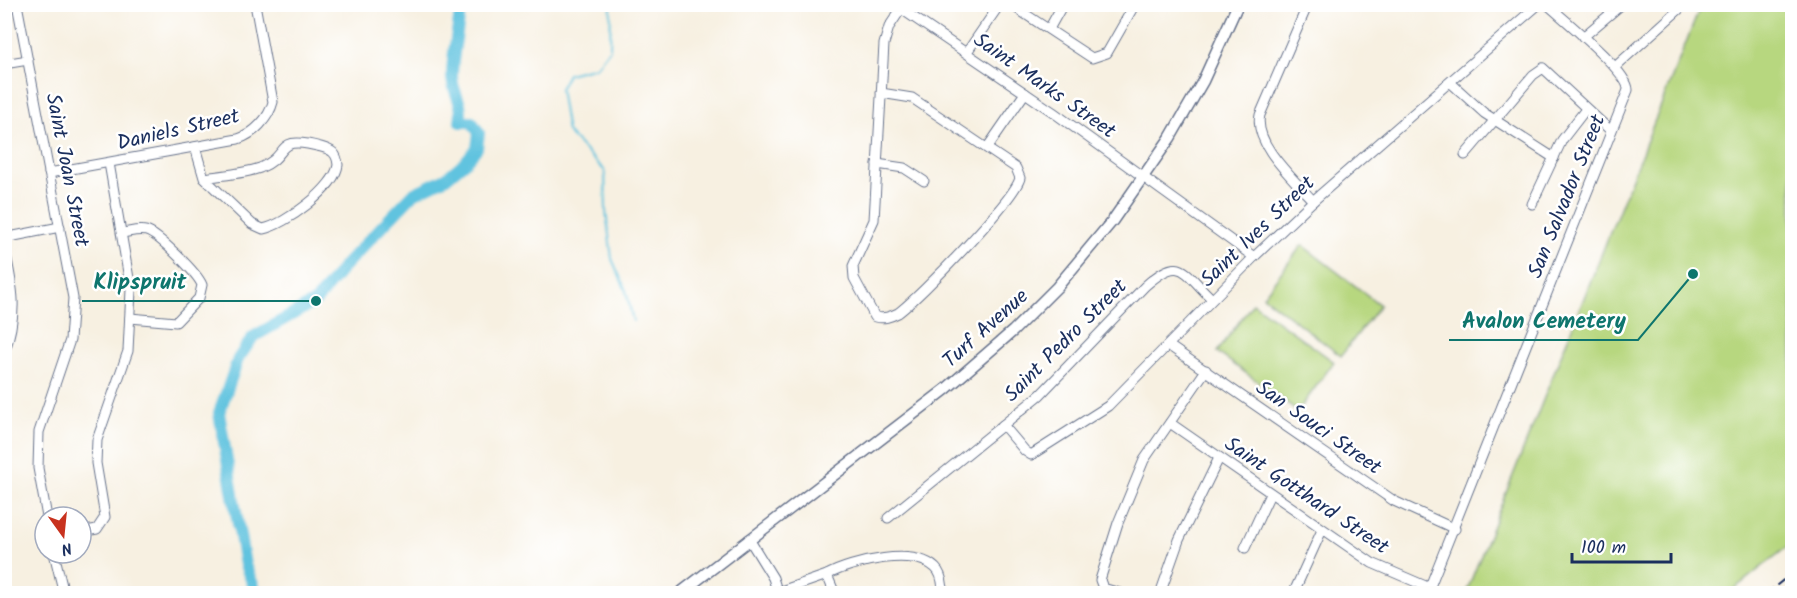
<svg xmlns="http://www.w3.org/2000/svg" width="1797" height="598" viewBox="0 0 1797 598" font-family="Kalam,sans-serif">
	<rect width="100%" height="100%" fill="#fff"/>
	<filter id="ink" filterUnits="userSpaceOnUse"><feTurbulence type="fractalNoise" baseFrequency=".0167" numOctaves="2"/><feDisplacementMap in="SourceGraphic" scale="12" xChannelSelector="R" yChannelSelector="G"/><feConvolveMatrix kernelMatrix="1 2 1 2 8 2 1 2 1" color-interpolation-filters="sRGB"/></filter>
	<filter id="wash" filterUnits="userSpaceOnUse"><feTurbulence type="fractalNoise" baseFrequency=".008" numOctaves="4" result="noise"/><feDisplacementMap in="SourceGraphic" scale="24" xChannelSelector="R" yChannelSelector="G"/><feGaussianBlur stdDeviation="1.35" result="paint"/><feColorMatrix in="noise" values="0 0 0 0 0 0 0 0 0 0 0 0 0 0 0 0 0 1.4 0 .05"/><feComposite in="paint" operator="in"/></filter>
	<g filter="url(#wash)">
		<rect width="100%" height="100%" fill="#f7f0e1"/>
		<g fill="#b7d77f" stroke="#69836e" stroke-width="1.5">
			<path d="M1701,5H1792V543L1729,593H1466Z"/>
			<path d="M1302,245L1380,305L1341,356L1263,296Z"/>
			<path d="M1253,303L1334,362L1298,411L1217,352Z"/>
		</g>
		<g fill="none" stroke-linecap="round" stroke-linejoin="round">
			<path stroke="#60c3df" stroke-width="2" d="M611,4L610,49L596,67L568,74L560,89L567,132L605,171L606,211L612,259L626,291L633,321"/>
			<path stroke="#60c3df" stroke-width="12" d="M257,594L245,565L219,413L238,359L253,337L316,301L346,264L413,194L446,178L465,162L477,148L479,133L472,122H460C464,101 453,95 452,77C452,55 458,32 460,11L458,4"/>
		</g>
	</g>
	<g filter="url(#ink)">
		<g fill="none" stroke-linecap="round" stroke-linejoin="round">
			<defs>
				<g id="minor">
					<path d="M17,4L73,298L70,340L39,432L38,468L47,517"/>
					<path d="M894,4L1053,112L1254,257"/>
					<path d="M1010,4L1092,58L1107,53L1135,4"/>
					<path d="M1308,4L1260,115C1253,144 1295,180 1313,201"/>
					<path d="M1049,29L1063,4"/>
					<path d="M1583,37L1622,4"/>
					<path d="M967,52L1000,4"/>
					<path d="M4,64L28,60"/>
					<path d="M1615,67L1685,4"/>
					<path d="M1451,83L1484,113L1554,158"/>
					<path d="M881,93L912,98L1016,168L1020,178C1015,199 919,298 898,313C890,317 884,319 875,317L854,278L853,266L874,220L884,44L889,27L901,9"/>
					<path d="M195,147L204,178L252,224L263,229C285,225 335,188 338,165C337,153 332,150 321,147C273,134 292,155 260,168C243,174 222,175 204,178"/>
					<path d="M987,148L1025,93"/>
					<path d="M1465,155L1533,75L1543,68L1611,131"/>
					<path d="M877,164L904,168L924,181"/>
					<path d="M49,173L238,139C254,134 269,118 273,102L255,4"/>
					<path d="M1532,204L1562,140L1586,109"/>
					<path d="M122,233C130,232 138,229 146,231C158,234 198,274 202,285L199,298L176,322L130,318"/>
					<path d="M4,238L60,227"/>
					<path d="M4,246C13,287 19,312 4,353"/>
					<path d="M1168,345L1394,501L1455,529"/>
					<path d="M1170,423L1372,563L1430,588"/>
					<path d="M1003,425L1025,451L1031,455L1108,406L1254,257L1313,201L1539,4"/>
					<path d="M888,518L1040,395L1145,286C1182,253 1183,272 1212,299"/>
					<path d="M81,532L97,529L105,517L96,463L97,440L128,351L131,290L109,163"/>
					<path d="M749,539L773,578L778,594"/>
					<path d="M1245,548L1270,494"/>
					<path d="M54,553L64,594"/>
					<path d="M827,575C850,562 918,545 938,571C942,577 943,586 943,594"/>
					<path d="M778,592L827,575L835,594"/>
					<path d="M1123,594L1103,588L1100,580L1118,523L1144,460L1206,370"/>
					<path d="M1160,594L1179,540L1219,458"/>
					<path d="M1293,594L1322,530"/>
					<path d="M1427,594L1628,90C1629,72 1562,18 1547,4"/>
				</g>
				<path id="major" d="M679,594L946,389L1013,331L1057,287L1113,220L1170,138L1203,81L1238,4"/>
			</defs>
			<use href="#minor" stroke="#68738c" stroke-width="11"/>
			<use href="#major" stroke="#68738c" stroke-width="13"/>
			<use href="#minor" stroke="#fff" stroke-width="9"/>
			<use href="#major" stroke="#fff" stroke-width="10"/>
			<path stroke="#1b2f5e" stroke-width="2" stroke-dasharray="9 4.5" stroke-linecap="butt" d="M1766,594L1792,573"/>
		</g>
	</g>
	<g text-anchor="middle" stroke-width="5" stroke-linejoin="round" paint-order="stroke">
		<g font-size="21" fill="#1b2f5e" stroke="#fff">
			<text transform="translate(1045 85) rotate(35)" y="7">Saint Marks Street</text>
			<text transform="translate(178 129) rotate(-13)" y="7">Daniels Street</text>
			<text transform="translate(68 170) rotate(79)" y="7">Saint Joan Street</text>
			<text transform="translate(1566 196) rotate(-68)" y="7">San Salvador Street</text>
			<text transform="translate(1257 231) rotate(-44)" y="7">Saint Ives Street</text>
			<text transform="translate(985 328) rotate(-42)" y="7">Turf Avenue</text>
			<text transform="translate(1065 340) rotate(-45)" y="7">Saint Pedro Street</text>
			<text transform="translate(1319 427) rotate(35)" y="7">San Souci Street</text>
			<text transform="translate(1307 495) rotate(34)" y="7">Saint Gotthard Street</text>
		</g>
	</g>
	<path fill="none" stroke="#0f766e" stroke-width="2" d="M316 301L199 301H82M1693 274L1638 340H1449"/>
	<g fill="#0f766e" stroke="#fff" stroke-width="2">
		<circle cx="316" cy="301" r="6"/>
		<circle cx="1693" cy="274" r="6"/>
	</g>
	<g font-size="22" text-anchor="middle" font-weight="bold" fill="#0f766e" stroke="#fff" stroke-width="5" stroke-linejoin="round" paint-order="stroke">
		<text x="140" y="289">Klipspruit</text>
		<text x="1544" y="328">Avalon Cemetery</text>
	</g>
	<rect width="1797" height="598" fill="none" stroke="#fff" stroke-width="24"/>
	<g transform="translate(63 535) rotate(165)"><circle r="28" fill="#ffffff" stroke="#a4acbf" stroke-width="1.5"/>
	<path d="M0-4.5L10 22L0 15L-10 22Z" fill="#c8321e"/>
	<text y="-9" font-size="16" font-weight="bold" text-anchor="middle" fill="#1b2f5e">N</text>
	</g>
	<path d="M1572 553v9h99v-9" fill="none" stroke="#1b2f5e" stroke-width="3"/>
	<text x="1581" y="553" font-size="18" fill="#1b2f5e" stroke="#ffffff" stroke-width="4.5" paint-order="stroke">100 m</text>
</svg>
